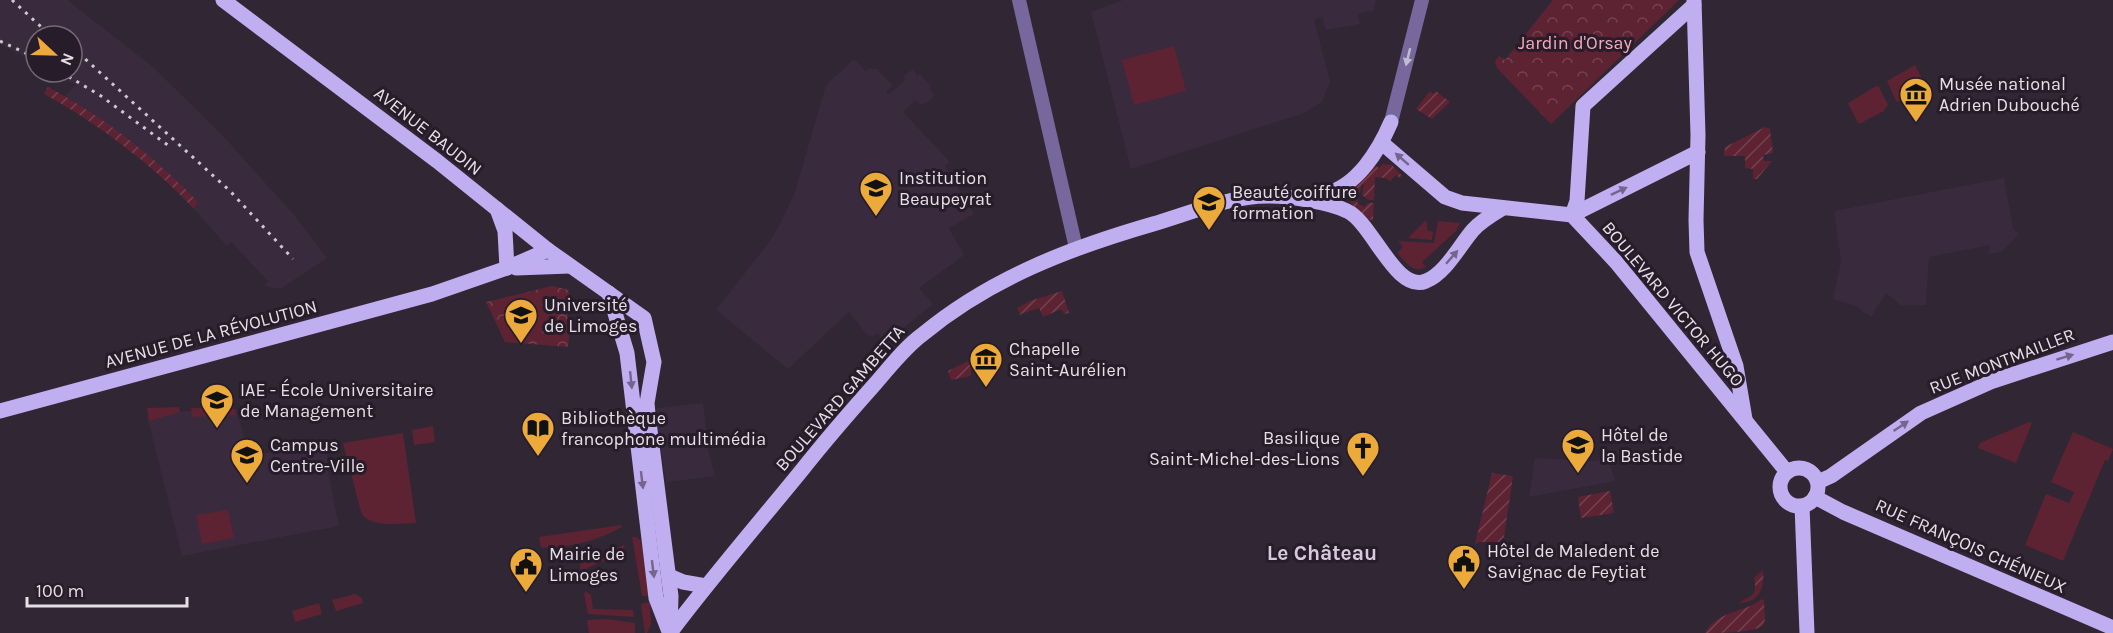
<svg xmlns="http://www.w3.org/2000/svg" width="2113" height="633" viewBox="0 0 2113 633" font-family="Karla,sans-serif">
	<defs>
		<pattern id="park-crowns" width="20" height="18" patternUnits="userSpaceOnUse" patternTransform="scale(1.5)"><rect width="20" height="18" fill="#5d2332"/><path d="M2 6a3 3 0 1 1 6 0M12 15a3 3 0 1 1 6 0" fill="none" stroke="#744250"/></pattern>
		<pattern id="garden-furrows" width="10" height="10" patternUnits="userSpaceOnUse" patternTransform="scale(1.5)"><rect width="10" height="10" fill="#5d2332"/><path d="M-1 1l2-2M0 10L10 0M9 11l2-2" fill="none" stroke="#744250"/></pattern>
	</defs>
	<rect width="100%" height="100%" fill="#312634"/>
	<g fill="#3a2a3e">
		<path d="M0,0H68L76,7L153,67L223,136L294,215L327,258L280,289L264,286L268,281L231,242L227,246L194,209L198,202L99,119L65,96L76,85L52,72H72V36H36V63L0,44Z"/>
		<path d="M1123,0H1376L1374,10L1358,14L1360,24L1326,30L1322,17L1314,19L1330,82L1322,102L1304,113L1131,169L1091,12Z"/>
		<path d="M854,59L866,71L869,69H877L893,86L886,92L888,95L905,80L904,76L913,69L917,76L920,74L931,86L929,89L935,95L928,102L922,105L915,100L903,112L950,162L945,166L974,214L949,228L964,255L919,288L933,304L900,331L887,344L877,333L872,337L870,334L868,336L849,312L788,369L716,310L770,241L782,220L795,192L826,85Z"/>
		<path d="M2004,178L2013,229L2019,234L2001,252L1988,254L1990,245L1929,257L1926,305H1901L1886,293L1871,317L1856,306L1833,299L1841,261L1834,211Z"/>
		<path d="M703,403L708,448L715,476L666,482L656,418L657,408Z"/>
		<path d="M236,410L250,456L328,442L327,467L339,526L182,556L147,416L185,411Z"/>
		<path d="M1535,458L1594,461L1599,460V458H1608L1615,481L1529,497Z"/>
	</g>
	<g fill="#5d2332">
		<path d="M1174,46L1186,91L1134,105L1122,60Z"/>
		<path d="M1915,65L1927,89L1903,102L1896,101L1887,81Z"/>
		<path d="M1876,86L1879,87L1888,105L1884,111L1861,123H1858L1848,103Z"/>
		<path d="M1425,221L1427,222V230L1433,232L1432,240L1408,238Z"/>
		<path d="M1438,221L1460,223L1456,231L1422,262L1426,267C1413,274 1406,262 1397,253L1403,247L1398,241L1434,243Z"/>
		<path d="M179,407L180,412L149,421L147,408Z"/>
		<path d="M191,408L235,409L236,415L192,417Z"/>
		<path d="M2029,422L2032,423L2016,463L1978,448L1980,443Z"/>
		<path d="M433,426L435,442L414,445L412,430Z"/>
		<path d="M2073,432L2113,449L2108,461L2105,460L2063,561L2025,545L2046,494L2069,503L2074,492L2051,482Z"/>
		<path d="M403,433L416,523C400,523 369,529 361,512L343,443Z"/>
		<path d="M228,510L234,538L202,544L196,515Z"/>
		<path d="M621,525L622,527C591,543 575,546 541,548L539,537Z"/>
		<path d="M632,537H636L640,540L642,546L649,596H642Z"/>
		<path d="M624,545L625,552L587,568L589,580L583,584L580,566L581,562Z"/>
		<path d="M587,592L591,595L593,609L633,610L634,617L588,614L584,593Z"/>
		<path d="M355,594L362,598L363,603L336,611L332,600Z"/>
		<path d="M650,602L651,624L647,633H645L641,605L643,603Z"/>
		<path d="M319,603L322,614L295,622L292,611Z"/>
		<path d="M607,619L635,623V633H589L587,620Z"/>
	</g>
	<g fill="url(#park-crowns)">
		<path d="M1553,0H1679L1551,124L1497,68L1495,61L1499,56L1505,60Z"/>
		<path d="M552,286L569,290L567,330H570L568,347L505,342L486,302Z"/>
	</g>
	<g fill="url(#garden-furrows)">
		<path d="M48,87C103,116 155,157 198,202L194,209C154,166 96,122 44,94Z"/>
		<path d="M1430,91L1433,94L1436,91L1450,102L1432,119L1416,109Z"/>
		<path d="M1765,127L1770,129L1773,153L1763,155L1764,161H1772L1757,179H1753V169L1745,168V156H1724L1725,147Z"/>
		<path d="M1383,164L1392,165L1402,176L1400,178L1396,175L1390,181L1385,178L1375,177L1374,200H1369L1362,195L1364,185L1362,184L1357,203L1364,207L1368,203H1374L1373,220L1362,218L1350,202L1352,188L1375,165L1379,168Z"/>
		<path d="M1062,291L1069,313L1064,314L1061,309L1043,317L1039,308L1021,314V316L1017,308L1030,301Z"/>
		<path d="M968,361L971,368V376L951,380L948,371Z"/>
		<path d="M1492,473L1513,476L1504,537L1499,542H1479L1475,544Z"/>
		<path d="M1610,491L1614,513L1581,518L1578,497Z"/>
		<path d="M1763,570C1765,589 1758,603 1739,603C1750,595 1758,598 1754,578Z"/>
		<path d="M1762,599L1764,600C1764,607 1766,618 1764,624C1759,633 1717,633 1705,633C1716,611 1744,613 1762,599Z"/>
	</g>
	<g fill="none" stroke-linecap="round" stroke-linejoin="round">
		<g stroke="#76689d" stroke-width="14">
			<path d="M1019,0L1076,248"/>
			<path d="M1391,122L1422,0"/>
		</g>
		<g stroke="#bfaef0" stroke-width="15">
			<path d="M223,0L437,161L548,250L644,318L654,362L647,403L648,414L671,596L670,633"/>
			<path d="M1694,0L1698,135L1696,220L1697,252L1736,366L1745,419"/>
			<path d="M1382,143L1445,197L1462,203L1572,215L1616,262L1787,472"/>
			<path d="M1305,196C1311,195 1318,195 1324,194C1357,187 1379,150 1391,122"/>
			<path d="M497,209L505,231L507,268"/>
			<path d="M1572,215L1577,201L1583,106L1694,5"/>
			<path d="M1572,215L1698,152"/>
			<path d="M516,268L570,266"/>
			<path d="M609,293L627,353L656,598L668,629"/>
			<path d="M0,411L432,294L507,268L548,250"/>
			<circle cx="1799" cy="487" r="19"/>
			<path d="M1818,482L1831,476L1921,413L1993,381L2113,342"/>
			<path d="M1815,497L1843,512L2113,628"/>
			<path d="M1802,506L1807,633"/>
			<path d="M669,576L683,582L706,586"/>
			<path d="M670,633C712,577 758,524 802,470C825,441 850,412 875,384C890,367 904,348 923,334C991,278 1070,248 1153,224C1190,213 1230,196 1268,196C1288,196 1329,202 1347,211C1372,222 1396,294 1426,281C1445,274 1460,245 1473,230C1481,221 1493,214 1503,208"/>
		</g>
		<g stroke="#cfc7d1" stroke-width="3" stroke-dasharray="3 6" stroke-linecap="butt">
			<path d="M12,0L51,36"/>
			<path d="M0,41L36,58"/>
			<path d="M72,47L230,191L293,259"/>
			<path d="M61,72L101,96L169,146"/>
		</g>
	</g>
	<defs><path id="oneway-solid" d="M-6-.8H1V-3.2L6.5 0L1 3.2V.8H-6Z" transform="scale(1.5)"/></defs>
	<use fill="#c4bbd2" href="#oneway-solid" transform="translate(1408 57) rotate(104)"/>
	<g fill="#73658d">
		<use href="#oneway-solid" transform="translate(1402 159) rotate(-139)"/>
		<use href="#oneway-solid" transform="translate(1619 191) rotate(-25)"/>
		<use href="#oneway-solid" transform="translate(1452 257) rotate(-49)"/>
		<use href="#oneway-solid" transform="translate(2065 357) rotate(-17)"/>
		<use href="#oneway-solid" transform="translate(631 380) rotate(84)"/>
		<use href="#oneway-solid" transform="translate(1901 426) rotate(-34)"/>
		<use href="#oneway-solid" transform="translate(642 480) rotate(83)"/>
		<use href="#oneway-solid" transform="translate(653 569) rotate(83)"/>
	</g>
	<defs>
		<symbol id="museum-pin" viewBox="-11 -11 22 30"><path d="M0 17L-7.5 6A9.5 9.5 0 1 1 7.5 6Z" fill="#ebaa39" stroke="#271c2a"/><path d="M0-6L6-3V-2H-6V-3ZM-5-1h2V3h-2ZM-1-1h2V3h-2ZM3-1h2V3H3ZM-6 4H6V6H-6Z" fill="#111"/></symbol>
		<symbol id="school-pin" viewBox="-11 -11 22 30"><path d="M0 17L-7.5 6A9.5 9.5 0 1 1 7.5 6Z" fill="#ebaa39" stroke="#271c2a"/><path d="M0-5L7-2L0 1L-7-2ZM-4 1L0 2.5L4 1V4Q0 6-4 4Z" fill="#111"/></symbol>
		<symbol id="university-pin" viewBox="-11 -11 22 30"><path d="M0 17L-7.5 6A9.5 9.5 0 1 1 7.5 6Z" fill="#ebaa39" stroke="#271c2a"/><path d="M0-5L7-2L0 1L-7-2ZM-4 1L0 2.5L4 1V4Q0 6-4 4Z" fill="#111"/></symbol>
		<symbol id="library-pin" viewBox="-11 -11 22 30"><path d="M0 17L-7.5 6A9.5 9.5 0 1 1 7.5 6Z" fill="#ebaa39" stroke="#271c2a"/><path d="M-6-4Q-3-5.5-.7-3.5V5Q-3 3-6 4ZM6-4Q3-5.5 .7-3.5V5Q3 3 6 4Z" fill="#111"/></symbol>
		<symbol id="church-pin" viewBox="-11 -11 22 30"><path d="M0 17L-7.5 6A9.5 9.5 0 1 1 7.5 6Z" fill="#ebaa39" stroke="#271c2a"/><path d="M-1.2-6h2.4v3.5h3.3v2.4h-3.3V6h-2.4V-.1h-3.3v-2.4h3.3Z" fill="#111"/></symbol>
		<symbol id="civic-pin" viewBox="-11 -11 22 30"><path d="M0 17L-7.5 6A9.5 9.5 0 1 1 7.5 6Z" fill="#ebaa39" stroke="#271c2a"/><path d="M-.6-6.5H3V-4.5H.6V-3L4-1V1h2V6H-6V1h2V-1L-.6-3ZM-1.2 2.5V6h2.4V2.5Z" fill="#111"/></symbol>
	</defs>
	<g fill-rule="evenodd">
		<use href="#museum-pin" x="1897" y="75" width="38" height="52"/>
		<use href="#school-pin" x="857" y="169" width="38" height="52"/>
		<use href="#university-pin" x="1190" y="183" width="38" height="52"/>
		<use href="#university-pin" x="502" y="296" width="38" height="52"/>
		<use href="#museum-pin" x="967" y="340" width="38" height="52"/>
		<use href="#university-pin" x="198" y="381" width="38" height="52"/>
		<use href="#library-pin" x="519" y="409" width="38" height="52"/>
		<use href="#university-pin" x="1559" y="426" width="38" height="52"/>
		<use href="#church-pin" x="1344" y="429" width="38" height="52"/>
		<use href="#university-pin" x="228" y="436" width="38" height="52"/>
		<use href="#civic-pin" x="1445" y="542" width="38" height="52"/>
		<use href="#civic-pin" x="507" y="545" width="38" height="52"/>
	</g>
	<g text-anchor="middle" stroke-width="6" stroke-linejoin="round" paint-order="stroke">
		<g font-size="18" fill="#f8abba" stroke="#271c2a">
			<text x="1575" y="49">Jardin d'Orsay</text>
		</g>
		<g font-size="18" fill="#e6dfe8" stroke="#271c2a" text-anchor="start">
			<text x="1939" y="90">Musée national<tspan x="1939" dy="21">Adrien Dubouché</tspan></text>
			<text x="899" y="184">Institution<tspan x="899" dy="21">Beaupeyrat</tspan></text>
			<text x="1232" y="198">Beauté coiffure<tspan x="1232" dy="21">formation</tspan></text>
			<text x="544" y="311">Université<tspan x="544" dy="21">de Limoges</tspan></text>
			<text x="1009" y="355">Chapelle<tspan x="1009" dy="21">Saint-Aurélien</tspan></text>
			<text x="240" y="396">IAE - École Universitaire<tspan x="240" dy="21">de Management</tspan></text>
			<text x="561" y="424">Bibliothèque<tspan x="561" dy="21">francophone multimédia</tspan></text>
			<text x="1601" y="441">Hôtel de<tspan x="1601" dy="21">la Bastide</tspan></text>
			<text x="1340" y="444" text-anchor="end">Basilique<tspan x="1340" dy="21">Saint-Michel-des-Lions</tspan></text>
			<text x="270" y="451">Campus<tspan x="270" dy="21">Centre-Ville</tspan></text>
			<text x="1487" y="557">Hôtel de Maledent de<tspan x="1487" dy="21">Savignac de Feytiat</tspan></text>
			<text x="549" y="560">Mairie de<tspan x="549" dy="21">Limoges</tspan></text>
		</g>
		<g font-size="18" fill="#e6dfe8" stroke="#271c2a">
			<text transform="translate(428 131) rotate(38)" y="6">AVENUE BAUDIN</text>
			<text transform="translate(1673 304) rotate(50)" y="6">BOULEVARD VICTOR HUGO</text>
			<text transform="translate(211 334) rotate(-15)" y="6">AVENUE DE LA RÉVOLUTION</text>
			<text transform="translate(2002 361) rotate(-21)" y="6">RUE MONTMAILLER</text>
			<text transform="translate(840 398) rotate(-49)" y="6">BOULEVARD GAMBETTA</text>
			<text transform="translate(1971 546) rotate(24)" y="6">RUE FRANÇOIS CHÉNIEUX</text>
		</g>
		<g font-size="21" font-weight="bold" fill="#d8cadc" stroke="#271c2a">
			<text x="1322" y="560">Le Château</text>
		</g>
	</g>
	<g transform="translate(54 54) rotate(112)"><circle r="28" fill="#271c2a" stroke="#736a76" stroke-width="1.5"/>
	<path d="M0-4.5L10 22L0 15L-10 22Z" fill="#ebaa39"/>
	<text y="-9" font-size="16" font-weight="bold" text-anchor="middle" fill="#e6dfe8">N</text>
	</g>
	<path d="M27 597v9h160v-9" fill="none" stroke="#e6dfe8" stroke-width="3"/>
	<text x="36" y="597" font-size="18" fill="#e6dfe8" stroke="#271c2a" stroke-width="4.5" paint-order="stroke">100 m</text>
</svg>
